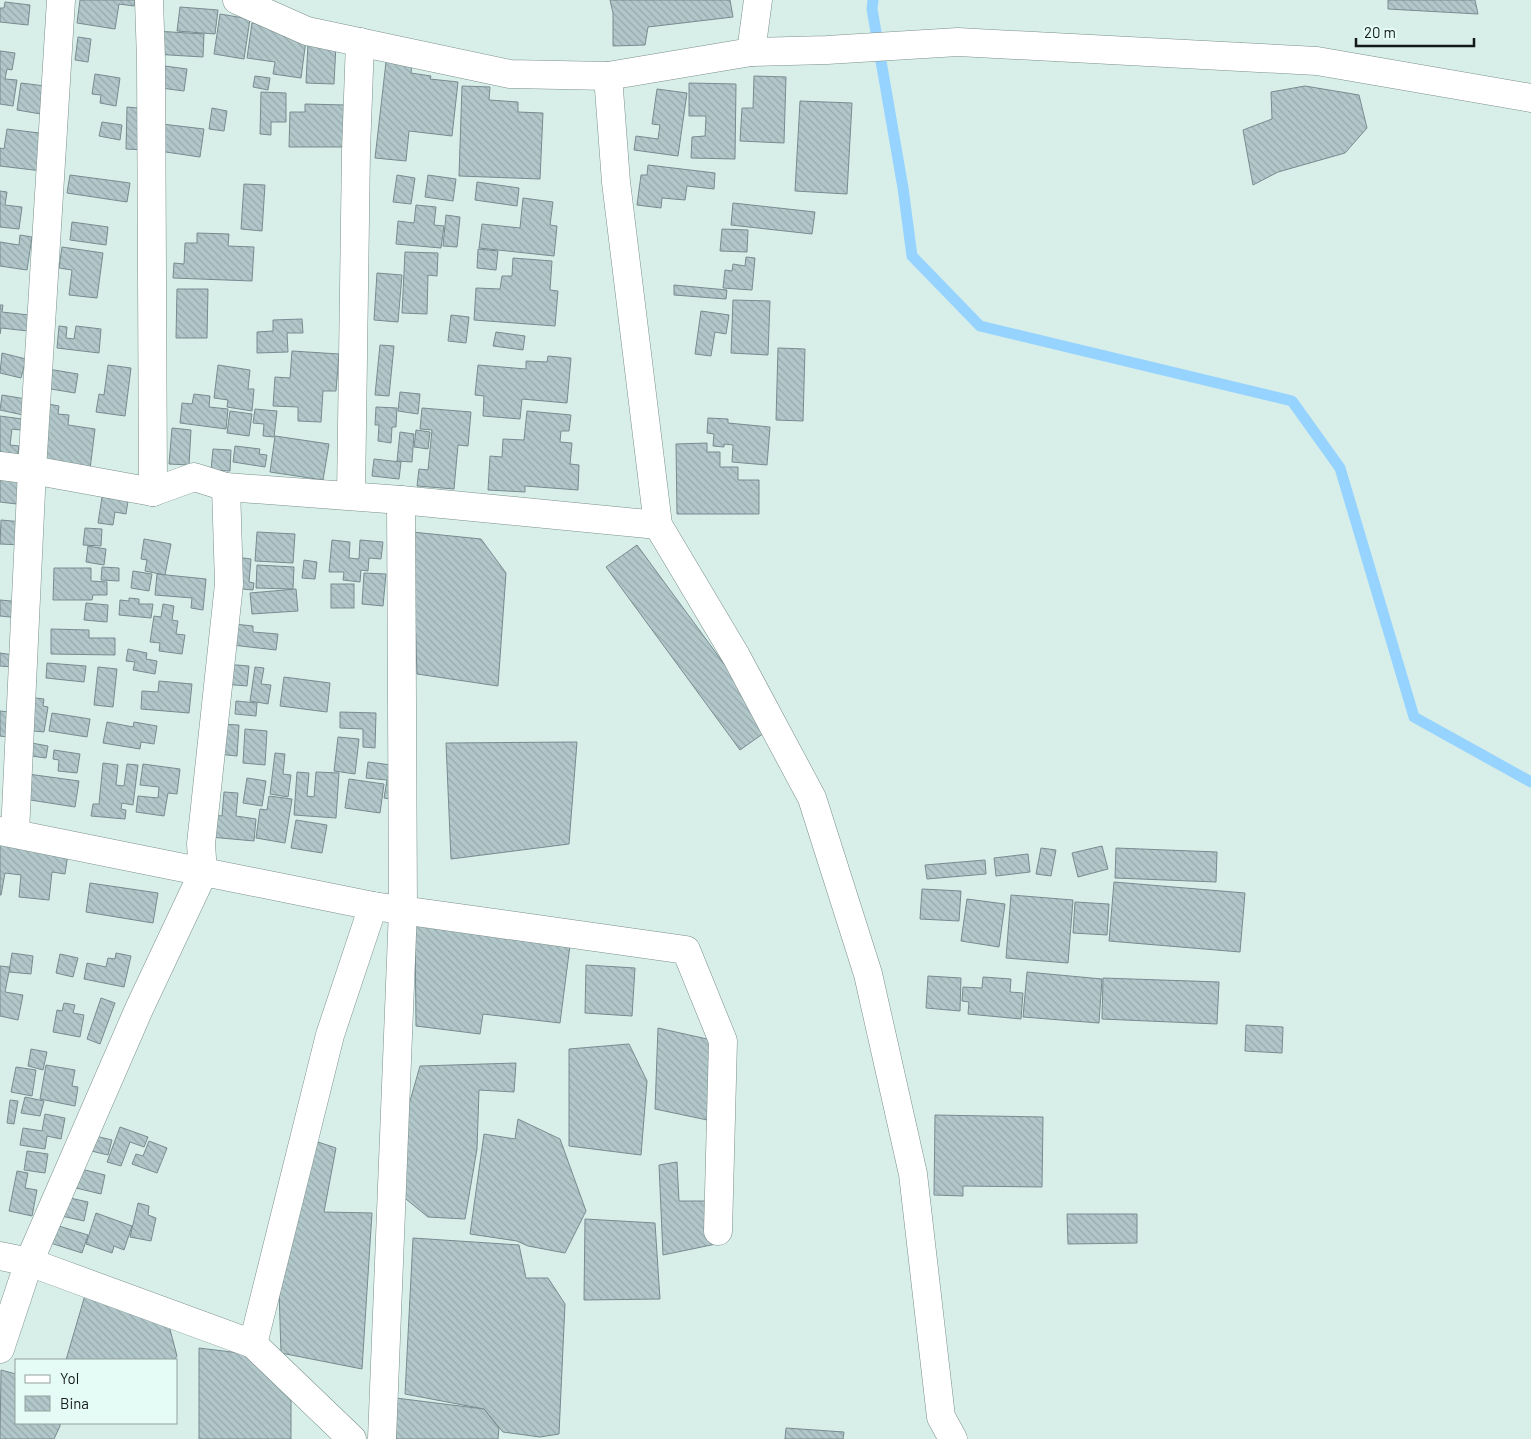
<svg xmlns="http://www.w3.org/2000/svg" width="1531" height="1439" viewBox="0 0 1531 1439" font-family="Barlow,sans-serif">
	<defs>
		<pattern id="building-back-hatch" width="6" height="6" patternUnits="userSpaceOnUse" patternTransform="scale(1.25)"><rect width="6" height="6" fill="#b1c7ca"/><path d="M-1 5l2 2M0 0l6 6M5-1l2 2" fill="none" stroke="#97aaad"/></pattern>
	</defs>
	<rect width="100%" height="100%" fill="#d8eee9"/>
	<g fill="none" stroke-linecap="round" stroke-linejoin="round">
		<path stroke="#96d4ff" stroke-width="11" d="M873,0L872,9L903,188L912,256L980,326L1292,401L1340,468L1414,717L1531,782"/>
	</g>
	<g fill="url(#building-back-hatch)" stroke="#788c90">
		<path d="M80,0H135L134,6L119,4L115,29L77,23Z"/>
		<path d="M610,0H730L733,17L648,27L645,45L613,46V13Z"/>
		<path d="M1388,0H1475L1478,14L1388,9Z"/>
		<path d="M5,2L30,5L28,25L0,22V8H4Z"/>
		<path d="M180,7L218,10L215,34L177,31Z"/>
		<path d="M220,14L250,19L244,59L214,54Z"/>
		<path d="M252,23L284,27L283,36L306,40L301,78L273,74L275,62L247,58Z"/>
		<path d="M155,31L204,34L203,57L153,54Z"/>
		<path d="M78,37L91,39L88,62L75,60Z"/>
		<path d="M308,43L336,44L334,84L306,83Z"/>
		<path d="M0,51L15,53L12,70L7,69L5,79L17,80L13,106L0,104Z"/>
		<path d="M386,62L412,64L411,73L431,76L430,79L458,82L452,136L409,131L406,161L375,158Z"/>
		<path d="M157,65L187,69L184,91L153,87Z"/>
		<path d="M95,74L120,78L116,106L100,103L101,95L92,94Z"/>
		<path d="M255,76L270,78L268,90L253,87Z"/>
		<path d="M754,76L786,77L784,143L740,141L742,108H753Z"/>
		<path d="M21,83L45,86L41,114L17,110Z"/>
		<path d="M689,83L736,84L735,159L691,158L692,137L705,136L706,116H689Z"/>
		<path d="M462,86L490,87L489,100L518,102V112L543,113L540,179L459,176Z"/>
		<path d="M1305,86L1359,95L1367,128L1345,153L1278,172L1253,185L1243,130L1272,119L1271,92Z"/>
		<path d="M657,89L687,93L678,156L634,150L636,136L658,139L660,125L652,124Z"/>
		<path d="M261,92L286,93V122H271V135L260,134Z"/>
		<path d="M800,101L852,103L847,194L795,191Z"/>
		<path d="M305,104L345,105L344,147H289L290,112H305Z"/>
		<path d="M127,107L148,109L146,150L126,149Z"/>
		<path d="M212,108L227,111L224,131L209,129Z"/>
		<path d="M102,122L122,125L120,140L99,136Z"/>
		<path d="M162,124L204,129L200,157L159,151Z"/>
		<path d="M7,129L47,134L42,171L0,166V148L4,149Z"/>
		<path d="M648,165L715,173L714,189L687,186L685,200L662,198L661,208L637,205L641,175H647Z"/>
		<path d="M70,175L130,183L127,202L67,193Z"/>
		<path d="M397,175L415,178L411,204L393,202Z"/>
		<path d="M428,175L456,179L453,201L425,197Z"/>
		<path d="M477,182L519,188L517,206L475,200Z"/>
		<path d="M244,184L265,185L262,231L241,229Z"/>
		<path d="M0,191L7,192L5,205L22,207L19,229L0,227Z"/>
		<path d="M523,198L553,202L550,225L557,226L554,256L479,248L482,224L520,228Z"/>
		<path d="M733,203L815,212L812,234L731,225Z"/>
		<path d="M416,205L436,207L434,225L444,226L441,248L396,244L398,221L414,223Z"/>
		<path d="M446,215L460,217L457,247L443,246Z"/>
		<path d="M72,222L108,227L106,245L70,240Z"/>
		<path d="M722,229L748,230L747,252L720,251Z"/>
		<path d="M197,233L229,234L228,246L254,247L252,281L173,278L174,263L184,264L185,243H197Z"/>
		<path d="M20,235L32,237L27,270L0,266V242L19,245Z"/>
		<path d="M62,247L103,253L97,298L69,295L72,270L59,268Z"/>
		<path d="M478,249L498,251L496,270L477,268Z"/>
		<path d="M405,252L438,253L437,276L428,275L427,314L402,313Z"/>
		<path d="M746,257L755,258L752,290L723,288L725,270L732,271L733,264L745,266Z"/>
		<path d="M513,258L552,261L550,290L558,291L555,326L474,320L476,288L500,289L502,276H512Z"/>
		<path d="M377,273L402,275L398,322L374,320Z"/>
		<path d="M674,285L727,290L726,299L674,295Z"/>
		<path d="M177,289H208L207,338H176Z"/>
		<path d="M733,300L770,301L768,355L731,353Z"/>
		<path d="M0,305H3L2,312L29,315L28,331L1,328L0,334Z"/>
		<path d="M701,311L729,315L726,334L715,332L711,356L695,354Z"/>
		<path d="M451,315L469,317L466,343L448,341Z"/>
		<path d="M302,319L303,333H287L288,352L257,353V332L273,331V320Z"/>
		<path d="M59,326L67,327L66,338L74,339L76,326L101,329L99,353L57,348Z"/>
		<path d="M496,332L525,336L523,350L493,346Z"/>
		<path d="M380,345L394,346L389,396L375,395Z"/>
		<path d="M778,348L805,349L803,421L776,420Z"/>
		<path d="M292,351L339,354L336,391H323L321,422L298,421V407L273,406L275,377L290,378Z"/>
		<path d="M2,353L26,359L21,378L0,373Z"/>
		<path d="M548,356L571,358L567,403L522,399L520,419L483,416L484,396L475,395L478,365L526,369V361L547,362Z"/>
		<path d="M108,365L131,368L125,416L96,412L99,394L104,395Z"/>
		<path d="M218,365L250,370L248,389H254L252,411L227,407L228,400L214,398Z"/>
		<path d="M42,368L78,374L75,393L39,387Z"/>
		<path d="M400,392L420,394L418,414L398,411Z"/>
		<path d="M194,394L210,396L209,407L228,409L226,429L180,423L182,403L192,404Z"/>
		<path d="M2,395L26,399L23,415L0,410Z"/>
		<path d="M48,404L59,406L58,414L69,415L68,425L95,429L90,469L40,463Z"/>
		<path d="M376,407L397,408L396,427H392L391,443L378,441L379,425H375Z"/>
		<path d="M422,408L471,412L468,446L458,445L454,489L417,486L419,469L428,470L432,430L420,429Z"/>
		<path d="M255,409L277,411L274,437L263,436L264,424L253,423Z"/>
		<path d="M230,411L252,414L249,436L227,433Z"/>
		<path d="M527,411L571,415L569,431H561L560,442L572,443L570,464L579,465L578,490L525,486V492L488,490L490,456L502,457L503,439L524,440Z"/>
		<path d="M0,416L22,419L20,430L12,429L10,445L19,446L17,460L0,458Z"/>
		<path d="M708,418L728,419V423L770,427L767,465L732,462L733,445L724,444V447L713,446L714,434L707,433Z"/>
		<path d="M172,428L191,430L189,465L169,464Z"/>
		<path d="M416,430L430,432L428,449L414,447Z"/>
		<path d="M400,432L414,434L412,462L397,461Z"/>
		<path d="M275,436L329,444L323,480L270,472Z"/>
		<path d="M707,443V452H720V467H738V480H759V514H677L676,444Z"/>
		<path d="M235,446L260,449L259,454L267,455L265,467L233,462Z"/>
		<path d="M213,449L231,450L230,471L211,470Z"/>
		<path d="M374,459L401,462L399,479L372,476Z"/>
		<path d="M0,471L29,478L25,505L0,502Z"/>
		<path d="M102,497L128,501L126,514L115,512L113,525L98,523Z"/>
		<path d="M1,520L23,522L22,545L0,544Z"/>
		<path d="M85,528L102,529L101,546L83,545Z"/>
		<path d="M257,532L295,534L293,563L255,561Z"/>
		<path d="M412,532L481,539L506,573L498,686L417,674Z"/>
		<path d="M144,539L171,544L165,575L145,571L147,560L141,559Z"/>
		<path d="M332,540L350,542L349,558L359,559L360,540L383,542L381,559L369,558L368,571L361,570L360,582L343,580L344,572H329Z"/>
		<path d="M637,545L771,728L740,750L606,567Z"/>
		<path d="M88,546L106,549L104,565L86,562Z"/>
		<path d="M236,557L251,559L249,582L254,583L253,590L232,588Z"/>
		<path d="M304,560L317,562L315,579L302,578Z"/>
		<path d="M257,565L294,567L293,589L256,588Z"/>
		<path d="M102,567L119,568V581L101,580Z"/>
		<path d="M54,568H91V581L107,582V595H93L92,600H53Z"/>
		<path d="M133,571L152,574L149,591L131,588Z"/>
		<path d="M364,573L386,574L383,606L362,604Z"/>
		<path d="M157,574L206,579L203,610L191,608L192,598L155,595Z"/>
		<rect x="331" y="584" width="23" height="24"/>
		<path d="M296,589L298,611L252,614L250,593Z"/>
		<path d="M129,598L139,599V604H153L151,618L119,615L120,600L129,601Z"/>
		<path d="M0,600L22,602L20,618L0,616Z"/>
		<path d="M86,603L108,605L107,622L84,620Z"/>
		<path d="M163,604L174,606L172,620L178,621L176,634L185,635L182,654L159,651L160,643L150,642L154,616L161,617Z"/>
		<path d="M234,624L253,626V632L278,634L276,650L232,645Z"/>
		<path d="M51,629L89,630V638H115V655L51,654Z"/>
		<path d="M128,649L147,653L146,659L157,661L155,674L133,670L135,662L126,661Z"/>
		<path d="M0,653L14,655L12,667L0,666Z"/>
		<path d="M47,663L86,666L84,682L46,678Z"/>
		<path d="M224,664L249,666L247,686L223,684Z"/>
		<path d="M98,667L117,669L113,707L94,705Z"/>
		<path d="M255,667L264,668L261,684L271,685L268,704L250,701Z"/>
		<path d="M284,677L330,683L327,712L280,706Z"/>
		<path d="M159,681L192,684L189,713L141,709L142,691L158,692Z"/>
		<path d="M28,697L44,699L43,706L48,707L44,732L24,730Z"/>
		<path d="M236,701L257,703L256,716L235,714Z"/>
		<path d="M0,711L10,712L7,737L0,736Z"/>
		<path d="M340,712L376,713L375,748L363,747V729L340,728Z"/>
		<path d="M52,713L90,719L87,737L49,731Z"/>
		<path d="M107,722L133,727L134,722L157,726L154,744L141,742L140,749L103,743Z"/>
		<path d="M219,724L239,725L237,756L217,754Z"/>
		<path d="M245,729L267,731L265,765L243,763Z"/>
		<path d="M338,737L359,739L355,774L334,771Z"/>
		<path d="M26,742L48,746L46,758L24,755Z"/>
		<path d="M577,742L569,844L451,859L446,743Z"/>
		<path d="M54,750L80,754L77,773L58,771L59,760L53,759Z"/>
		<path d="M275,753L285,754L283,774L291,775L288,797L270,794Z"/>
		<path d="M368,762L399,766L395,800L384,798L387,780L366,778Z"/>
		<path d="M103,763L118,765L116,785L124,786L127,764L138,765L133,805L122,803L121,809L126,810L125,819L91,816L93,804H99Z"/>
		<path d="M143,764L180,769L177,794L168,793L164,816L136,812L138,796L158,798L159,787L140,785Z"/>
		<path d="M297,772L309,773L307,796L314,797L316,772L339,773L336,818L294,815Z"/>
		<path d="M28,774L79,781L75,807L24,799Z"/>
		<path d="M247,778L266,781L262,806L243,803Z"/>
		<path d="M349,779L384,784L380,813L345,808Z"/>
		<path d="M224,792L238,793L236,816L256,819L254,841L210,837L212,815L222,816Z"/>
		<path d="M269,796L292,799L285,843L256,838L260,809L267,810Z"/>
		<path d="M296,820L327,825L322,853L291,848Z"/>
		<path d="M0,838L69,847L65,874L52,872L49,900L19,897L21,875L5,873L1,895H0Z"/>
		<path d="M1102,846L1108,869L1078,877L1072,853Z"/>
		<path d="M1041,848L1056,850L1051,876L1036,874Z"/>
		<path d="M1116,848L1217,852L1216,882L1115,878Z"/>
		<path d="M1028,854L1030,872L996,876L994,858Z"/>
		<path d="M985,860L986,874L927,879L925,865Z"/>
		<path d="M1114,882L1245,893L1240,952L1109,941Z"/>
		<path d="M90,883L158,893L153,923L86,912Z"/>
		<path d="M922,889L961,891L959,921L920,919Z"/>
		<path d="M1011,895L1073,900L1068,963L1006,958Z"/>
		<path d="M967,899L1005,904L999,947L961,941Z"/>
		<path d="M1075,902L1109,904L1107,935L1073,933Z"/>
		<path d="M415,924L572,930L560,1023L483,1014L480,1034L416,1026Z"/>
		<path d="M12,953L33,956L31,974L9,972Z"/>
		<path d="M116,953L131,956L124,987L84,979L87,963L106,967L108,958L115,959Z"/>
		<path d="M60,954L78,958L73,977L56,973Z"/>
		<path d="M586,965L635,968L632,1016L585,1013Z"/>
		<path d="M0,966L10,967L5,992L23,995L18,1020L0,1016Z"/>
		<path d="M1027,972L1102,979L1099,1023L1023,1017Z"/>
		<path d="M928,976L961,978L960,1011L926,1008Z"/>
		<path d="M983,977L1011,979L1010,992L1023,993L1021,1019L968,1014L969,1002L962,1001L963,987L982,988Z"/>
		<path d="M1103,978L1219,982L1217,1024L1102,1019Z"/>
		<path d="M101,998L115,1003L100,1044L87,1039Z"/>
		<path d="M64,1003L75,1005L73,1013L84,1015L80,1037L53,1032L57,1010L62,1011Z"/>
		<path d="M1246,1025L1283,1027L1282,1053L1245,1051Z"/>
		<path d="M658,1028L716,1041L712,1121L655,1109Z"/>
		<path d="M629,1044L647,1081L641,1155L569,1146V1049Z"/>
		<path d="M31,1049L47,1052L43,1070L28,1066Z"/>
		<path d="M516,1063L514,1092L479,1090L477,1149L465,1219L428,1217L401,1195L406,1115L420,1066Z"/>
		<path d="M46,1065L75,1070L72,1086L78,1087L75,1106L40,1099Z"/>
		<path d="M16,1067L36,1070L32,1096L11,1092Z"/>
		<path d="M25,1097L44,1101L40,1116L21,1113Z"/>
		<path d="M10,1100L18,1101L14,1124L7,1123Z"/>
		<path d="M45,1114L65,1118L61,1139L47,1136L45,1149L20,1145L23,1128L42,1131Z"/>
		<path d="M935,1115L1043,1117L1042,1187L963,1186V1196L934,1195Z"/>
		<path d="M518,1119L560,1139L586,1211L565,1253L528,1246L517,1241L470,1234L484,1134L515,1139Z"/>
		<path d="M120,1127L148,1137L144,1147L130,1142L121,1166L107,1162Z"/>
		<path d="M87,1134L112,1140L108,1155L83,1149Z"/>
		<path d="M312,1140L336,1148L324,1212L372,1213L362,1369L281,1353L279,1290Z"/>
		<path d="M149,1141L167,1148L157,1173L132,1164L136,1154L143,1156Z"/>
		<path d="M27,1151L48,1154L45,1173L24,1170Z"/>
		<path d="M677,1162L679,1201H710L716,1244L663,1255L659,1165Z"/>
		<path d="M81,1169L105,1175L101,1194L76,1188Z"/>
		<path d="M17,1171L28,1173L25,1188L37,1190L32,1216L9,1211Z"/>
		<path d="M61,1196L88,1202L84,1221L57,1215Z"/>
		<path d="M138,1203L149,1206L148,1215L156,1218L151,1241L130,1237Z"/>
		<path d="M96,1213L132,1226L124,1250L114,1246L112,1253L86,1244Z"/>
		<path d="M1067,1214H1137V1243L1068,1244Z"/>
		<path d="M585,1219L655,1223L660,1299L584,1300Z"/>
		<path d="M49,1223L88,1235L82,1253L44,1241Z"/>
		<path d="M413,1238L519,1245L526,1278H548L565,1304L559,1434L540,1437L503,1432L484,1409L405,1394Z"/>
		<path d="M88,1285L167,1318L177,1356L174,1360H66Z"/>
		<path d="M199,1348L264,1356L291,1374V1439H199Z"/>
		<path d="M1,1370L16,1374V1423H60V1426L54,1439H0Z"/>
		<path d="M396,1398L484,1409L499,1428L498,1439H396Z"/>
		<path d="M786,1428L844,1432L843,1439H785Z"/>
	</g>
	<g fill="none" stroke-linecap="round" stroke-linejoin="round">
		<defs>
			<g id="minor">
				<path d="M149,0L151,60L153,492"/>
				<path d="M751,52L758,0"/>
				<path d="M608,76L616,182L658,525L736,656L812,798L868,974L913,1174L941,1417L953,1439"/>
				<path d="M0,466L32,470L153,492L194,477L226,487L401,500L658,525"/>
				<path d="M351,495L356,151L360,42"/>
				<path d="M0,831L373,906L686,950L723,1041L718,1231"/>
				<path d="M15,833L32,470L61,0"/>
				<path d="M0,1256L29,1262L253,1344L352,1439"/>
				<path d="M253,1344L330,1035L373,906"/>
				<path d="M0,1349L29,1262L139,1009L203,873L201,844L229,584L226,487"/>
				<path d="M382,1439L403,909L401,500"/>
			</g>
			<path id="tertiary" d="M237,0L307,31L510,74L608,76L751,52L827,50L958,42L1317,61L1531,98"/>
		</defs>
		<use href="#minor" stroke="#7c908c" stroke-width="29"/>
		<use href="#tertiary" stroke="#7c908c" stroke-width="29"/>
		<use href="#minor" stroke="#fff" stroke-width="28"/>
		<use href="#tertiary" stroke="#fff" stroke-width="28"/>
	</g>
	<rect x="15" y="1359" width="162" height="65" fill="#e5fbf6" stroke="#91a19e"/>
	<rect x="25" y="1375" width="25" height="8" fill="#ffffff" stroke="#91a19e"/>
	<text x="60" y="1384" font-size="15" fill="#131a19">Yol</text>
	<rect x="25" y="1396" width="25" height="15" fill="url(#building-back-hatch)" stroke="#91a19e"/>
	<text x="60" y="1409" font-size="15" fill="#131a19">Bina</text>
	<path d="M1356 38v8h118v-8" fill="none" stroke="#131a19" stroke-width="2.5"/>
	<text x="1364" y="38" font-size="15" fill="#131a19" stroke="#e5fbf6" stroke-width="4" paint-order="stroke">20 m</text>
</svg>
